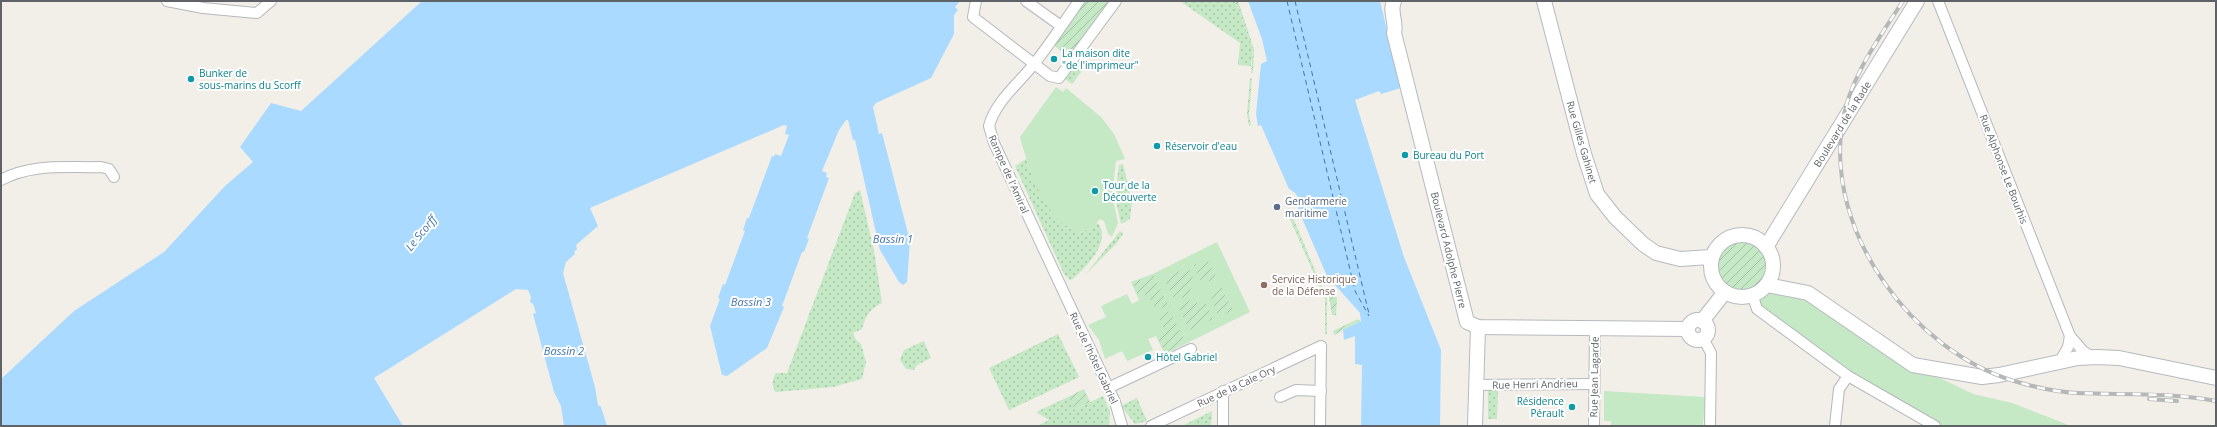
<svg xmlns="http://www.w3.org/2000/svg" width="2217" height="427" viewBox="0 0 2217 427" font-family="'Open Sans',sans-serif">
	<defs>
		<pattern id="grass-dots" width="8" height="8" patternUnits="userSpaceOnUse"><rect width="8" height="8" fill="#c5e8c5"/><path d="M2 2h.1M6 6h.1" fill="none" stroke="#a3c0a4" stroke-width="1.8" stroke-linecap="round"/></pattern>
		<pattern id="garden-furrows" width="10" height="10" patternUnits="userSpaceOnUse"><rect width="10" height="10" fill="#c5e8c5"/><path d="M-1 1l2-2M0 10L10 0M9 11l2-2" fill="none" stroke="#a3c0a4"/></pattern>
	</defs>
	<rect width="100%" height="100%" fill="#f1efe8"/>
	<g fill="url(#grass-dots)">
		<path d="M1180,1H1235L1253,49L1251,66L1238,65L1240,43Z"/>
		<path d="M1077,63L1084,68L1072,84L1065,79Z"/>
		<path d="M1026,159C1037,188 1050,221 1080,233L1091,228L1096,223L1099,224C1110,244 1087,266 1073,279L1070,280L1064,274L1015,166Z"/>
		<path d="M1123,164L1132,201L1130,219L1121,224L1115,196L1119,165Z"/>
		<path d="M860,190L874,251L882,303C870,308 865,317 862,329L853,333L856,340L861,344L866,362L862,379L833,387L776,392C771,386 772,380 776,373H787L855,193Z"/>
		<path d="M1120,231L1123,234L1116,244L1085,275Z"/>
		<path d="M1058,334L1079,377L1009,410L989,368Z"/>
		<path d="M924,341L931,358L917,365L914,370L906,369L900,360L904,350Z"/>
		<path d="M1488,390H1498L1497,419H1488Z"/>
		<path d="M1103,396L1110,411L1109,426H1037L1049,420L1036,412L1068,397L1074,410Z"/>
		<path d="M1137,398L1147,421L1135,424L1121,406Z"/>
		<path d="M1212,411L1211,426H1182Z"/>
	</g>
	<g fill="#c5e8c5">
		<path d="M1056,87L1063,92L1066,88L1101,117L1114,134L1125,159L1116,161L1112,195L1118,223L1112,237L1108,234L1104,221L1100,219L1091,228L1079,233C1042,218 1030,172 1020,137Z"/>
		<path d="M1217,242L1250,312L1165,354L1156,336L1148,339L1153,350L1127,361L1122,351L1105,359L1099,340L1088,325L1106,317L1101,306L1127,294L1132,304L1139,300L1131,282L1153,274Z"/>
		<path d="M1767,285L1808,293L1913,365L1973,394L2012,403L2071,426H1935L1848,376L1757,309L1753,297Z"/>
		<path d="M1604,391L1705,397L1703,426H1611V421H1604Z"/>
	</g>
	<g fill="url(#garden-furrows)">
		<path d="M1084,1H1112L1070,58L1052,44Z"/>
		<path d="M1235,1H1238L1254,49L1253,73H1251L1253,49Z"/>
		<path d="M1250,78L1252,79L1249,115L1251,125L1249,126L1247,114Z"/>
		<path d="M1289,208L1327,299V334H1325V299L1286,210Z"/>
		<circle cx="1741" cy="266" r="25"/>
		<path d="M1207,259L1218,281L1213,284L1206,279L1201,281L1194,265Z"/>
		<path d="M1188,267L1195,283L1190,290V294L1175,301L1164,278Z"/>
		<path d="M1153,274L1168,305L1156,311L1148,294L1139,297L1133,283Z"/>
		<path d="M1221,287L1233,310L1219,317L1211,300L1216,289Z"/>
		<path d="M1328,291H1332L1337,298L1336,315H1332Z"/>
		<path d="M1193,299L1196,303H1205L1213,319L1189,330L1178,306Z"/>
		<path d="M1170,311L1186,343L1165,353L1157,336L1165,332L1158,316Z"/>
		<path d="M1358,319L1360,321L1334,335L1333,331Z"/>
		<path d="M1084,389L1090,402L1074,410L1068,397Z"/>
	</g>
	<g fill="#aadaff">
		<path d="M422,1H960L955,7L958,10L954,15V34L931,78L876,103L873,107L879,134L882,133L910,241L907,282L903,285L899,282L880,250L855,140H853L848,120H846L839,130L822,171L827,173L826,177L829,178L807,238L809,239L804,252H802L782,306L784,307L767,348L727,376L722,375L710,326L720,299L718,298L723,284L725,285L745,231L743,230L747,218H749L772,156L774,157L775,154L781,156L789,135L785,134L787,126L784,125L590,208L598,226L576,245L577,249L574,252L575,254L566,262L563,273L595,387L598,405L601,407L607,426H564L561,406L554,392L533,314L536,313L533,304L530,302L531,297L528,290L516,289L374,378L403,426H1V379L74,311L164,252L225,186L253,162L240,147L271,103L301,111Z"/>
		<path d="M1248,1H1380L1401,88L1381,94L1379,91L1355,100L1404,257L1441,350L1440,426H1361L1362,365L1355,364V336L1344,340L1343,330L1361,321L1360,313L1327,276L1298,209C1301,201 1298,193 1289,189L1261,125L1258,126L1256,114L1261,64L1267,61L1262,39Z"/>
	</g>
	<g fill="none" stroke-linecap="round" stroke-linejoin="round">
		<g stroke="#4174aa" stroke-width="1" stroke-dasharray="5 4" stroke-linecap="butt">
			<path d="M1287,1L1355,291L1369,316"/>
			<path d="M1295,1L1369,314"/>
		</g>
		<defs>
			<g id="street">
				<path d="M167,1L203,8L257,13L271,1"/>
				<path d="M976,1L973,17L1050,76L1059,78L1116,1"/>
				<path d="M1026,1L1061,26"/>
				<path d="M1079,1C1064,22 1050,44 1034,64C1019,83 995,102 989,126L994,143L1115,402L1122,426"/>
				<path d="M1938,1L2070,336L2083,351L2092,357"/>
				<path d="M1,180C32,163 67,168 101,167L109,169L114,177"/>
				<path d="M1753,297L1757,309L1848,376L1935,426"/>
				<path d="M1703,338L1711,353L1710,426"/>
				<path d="M2059,363L2068,347L2070,336"/>
				<path d="M1477,385L1594,384"/>
				<path d="M1108,388L1191,349"/>
				<path d="M1223,391V426"/>
				<path d="M1280,397L1296,390L1321,391"/>
				<path d="M1151,426L1321,346L1320,426"/>
				<path d="M1594,426L1595,328"/>
				<path d="M1835,426L1839,389L1848,376"/>
			</g>
			<g id="secondary">
				<path d="M1394,1C1389,12 1397,22 1394,33L1467,322L1478,327L1688,329"/>
				<path d="M1544,1L1584,154L1597,194L1615,217L1643,244L1656,253L1680,259L1711,257"/>
				<circle cx="1742" cy="266" r="31"/>
				<path d="M1766,247L1917,1"/>
				<path d="M1767,285L1808,293L1913,365L1982,377L1999,375L2078,358L2097,357L2119,358L2216,378"/>
				<circle cx="1698" cy="330" r="10"/>
				<path d="M1702,321L1725,292"/>
				<path d="M1475,426L1478,327"/>
			</g>
		</defs>
		<use href="#street" stroke="#b5b8bc" stroke-width="12"/>
		<use href="#secondary" stroke="#b6babf" stroke-width="16"/>
		<use href="#street" stroke="#fff" stroke-width="10"/>
		<use href="#secondary" stroke="#fff" stroke-width="14"/>
		<defs>
			<g id="rail">
				<path d="M1903,1C1878,40 1849,78 1842,125C1826,233 1912,350 2014,381C2034,387 2056,392 2077,393C2125,395 2168,392 2216,401"/>
				<path d="M2149,399L2177,401"/>
			</g>
		</defs>
		<use href="#rail" stroke="#b6b7b8" stroke-width="4"/>
		<use href="#rail" stroke="#fff" stroke-width="2.5" stroke-dasharray="8" stroke-linecap="butt"/>
	</g>
	<g fill="#0f9aa8" stroke="#fff" stroke-width="1.5">
		<circle cx="1054" cy="59" r="4"/>
		<circle cx="191" cy="79" r="4"/>
		<circle cx="1157" cy="146" r="4"/>
		<circle cx="1405" cy="155" r="4"/>
		<circle cx="1095" cy="191" r="4"/>
		<circle cx="1148" cy="357" r="4"/>
		<circle cx="1572" cy="407" r="4"/>
	</g>
	<circle fill="#5c6f8a" stroke="#fff" stroke-width="1.5" cx="1277" cy="207" r="4"/>
	<circle fill="#8d6e63" stroke="#fff" stroke-width="1.5" cx="1264" cy="285" r="4"/>
	<g text-anchor="middle" stroke-width="4" stroke-linejoin="round" paint-order="stroke">
		<g font-size="10" fill="#0d838f" stroke="#fff" text-anchor="start">
			<text x="1062" y="57">La maison dite<tspan x="1062" dy="12">"de l'imprimeur"</tspan></text>
			<text x="199" y="77">Bunker de<tspan x="199" dy="12">sous-marins du Scorff</tspan></text>
			<text x="1165" y="150">Réservoir d'eau</text>
			<text x="1413" y="159">Bureau du Port</text>
			<text x="1103" y="189">Tour de la<tspan x="1103" dy="12">Découverte</tspan></text>
			<text x="1156" y="361">Hôtel Gabriel</text>
			<text x="1564" y="405" text-anchor="end">Résidence<tspan x="1564" dy="12">Pérault</tspan></text>
		</g>
		<g font-size="10" fill="#5f6368" stroke="#fff">
			<text transform="translate(1842 124) rotate(-58)" y="4">Boulevard de la Rade</text>
			<text transform="translate(1582 142) rotate(74)" y="4">Rue Gilles Gahinet</text>
			<text transform="translate(2004 169) rotate(69)" y="4">Rue Alphonse Le Bourhis</text>
			<text transform="translate(1009 174) rotate(66)" y="4">Rampe de l'Amiral</text>
			<text transform="translate(1449 250) rotate(76)" y="4">Boulevard Adolphe Pierre</text>
			<text transform="translate(1094 358) rotate(65)" y="4">Rue de l'hôtel Gabriel</text>
			<text transform="translate(1594 377) rotate(-89)" y="4">Rue Jean Lagarde</text>
			<text transform="translate(1535 384) rotate(-1)" y="4">Rue Henri Andrieu</text>
			<text transform="translate(1236 386) rotate(-25)" y="4">Rue de la Cale Ory</text>
		</g>
		<g font-size="10" fill="#4e5e75" stroke="#fff" text-anchor="start">
			<text x="1285" y="205">Gendarmerie<tspan x="1285" dy="12">maritime</tspan></text>
		</g>
		<g font-size="10" fill="#785e54" stroke="#fff" text-anchor="start">
			<text x="1272" y="283">Service Historique<tspan x="1272" dy="12">de la Défense</tspan></text>
		</g>
		<g font-size="11" font-style="italic" fill="#4174aa" stroke="#fff">
			<text transform="translate(421 233) rotate(-51)" y="4">Le Scorff</text>
			<text x="893" y="243">Bassin 1</text>
			<text x="751" y="306">Bassin 3</text>
			<text x="564" y="355">Bassin 2</text>
		</g>
	</g>
	<rect width="2217" height="427" fill="none" stroke="#5f6368" stroke-width="4"/>
</svg>
